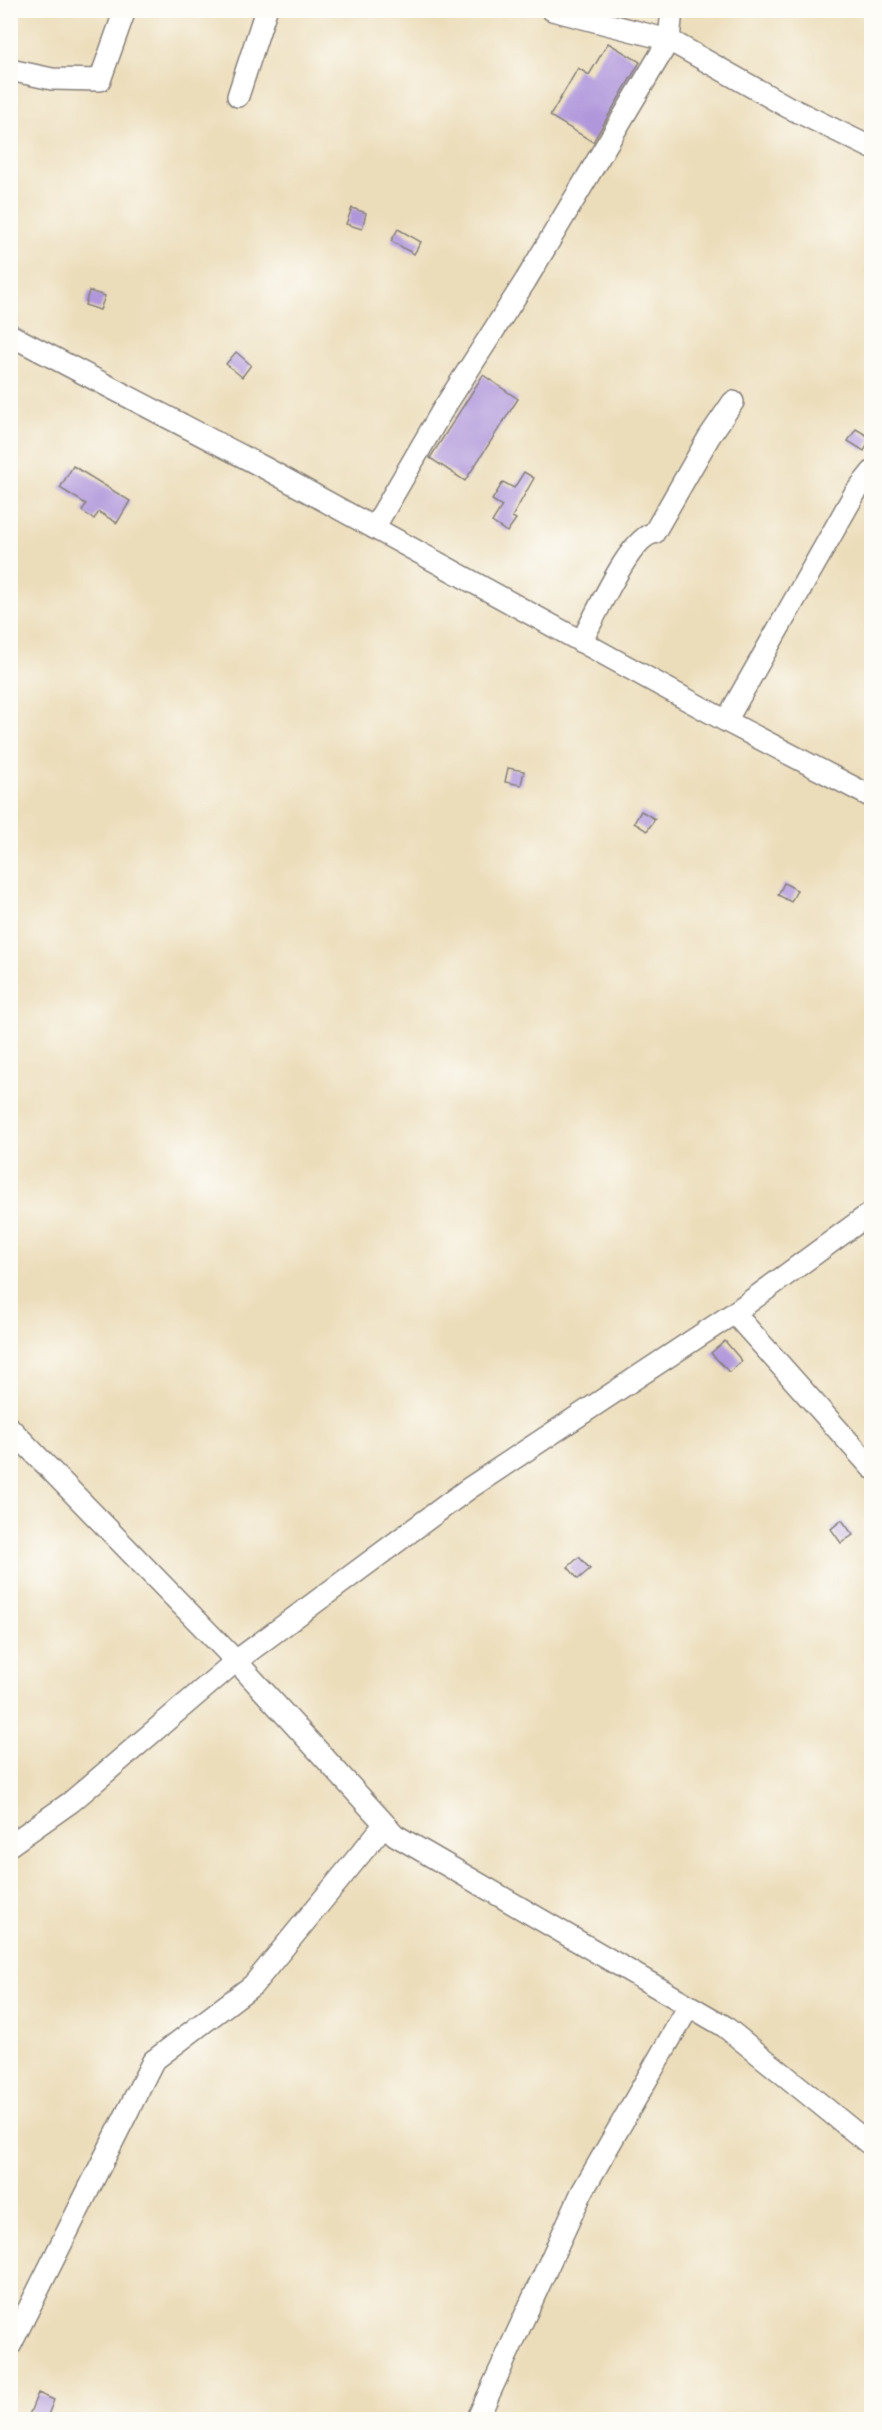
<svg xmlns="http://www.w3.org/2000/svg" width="882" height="2430" viewBox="0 0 882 2430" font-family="'Patrick Hand',sans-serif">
<rect width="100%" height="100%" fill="#fdfcf7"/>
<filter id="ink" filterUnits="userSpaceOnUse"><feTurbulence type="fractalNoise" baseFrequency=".0167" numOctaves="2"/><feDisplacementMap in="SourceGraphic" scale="12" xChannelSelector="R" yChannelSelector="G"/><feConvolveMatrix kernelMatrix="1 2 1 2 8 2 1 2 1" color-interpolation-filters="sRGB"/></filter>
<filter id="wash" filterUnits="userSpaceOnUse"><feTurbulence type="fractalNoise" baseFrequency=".008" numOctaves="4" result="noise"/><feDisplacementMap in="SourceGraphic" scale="24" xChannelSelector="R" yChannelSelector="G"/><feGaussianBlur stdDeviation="1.35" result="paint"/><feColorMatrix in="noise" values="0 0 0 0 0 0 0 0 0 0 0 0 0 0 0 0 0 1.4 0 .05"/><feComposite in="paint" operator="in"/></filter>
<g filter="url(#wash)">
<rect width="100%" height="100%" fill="#ecddba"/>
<g id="blocks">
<path fill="#b097db" d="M608,43L640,62L593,142L550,116L578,68L589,75Z
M352,208L366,213L362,229L346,224Z
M398,229L421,242L414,254L391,241Z
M89,291L105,296L100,310L85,305Z
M236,352L251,365L242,377L226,364Z
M483,375L518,399L465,481L430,458Z
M856,429L871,438L864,451L848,441Z
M73,466L130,501L117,523L99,512L94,519L82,511L86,504L60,488Z
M524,472L534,478L512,517L516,519L507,532L492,522L502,506L492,500L503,482L514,488Z
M508,768L524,771L521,785L505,782Z
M641,811L655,819L647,831L634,823Z
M784,883L797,890L791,902L778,895Z
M725,1341L742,1361L729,1372L711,1353Z
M842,1520L853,1535L841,1543L831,1529Z
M579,1557L590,1569L578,1579L568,1567Z
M38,2393L54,2400L46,2420H27Z"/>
</g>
</g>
<g filter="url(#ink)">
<use href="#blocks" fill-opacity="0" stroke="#87807a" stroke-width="1.5"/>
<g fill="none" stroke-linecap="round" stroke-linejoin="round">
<defs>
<path id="street" d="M552,10L669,40L788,107L872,148
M10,70L52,79L100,80L125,10
M238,96L266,10
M10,335L265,468L726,721L872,797
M374,528L442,411L526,280L669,40L672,10
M581,642C595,618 629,537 654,533L709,437L733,402
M726,721L855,493L872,472
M734,1313L872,1468
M10,1428L236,1661L395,1835L724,2026L872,2146
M10,1845L71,1802L236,1661L468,1489L734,1313L872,1212
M10,2346L153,2061L253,1985L385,1824
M477,2420L582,2192L689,2006"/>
</defs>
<use href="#street" stroke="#87807a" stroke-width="24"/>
<use href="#street" stroke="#fff" stroke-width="21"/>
</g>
</g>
<rect width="882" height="2430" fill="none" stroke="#fdfcf7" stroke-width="36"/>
</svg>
